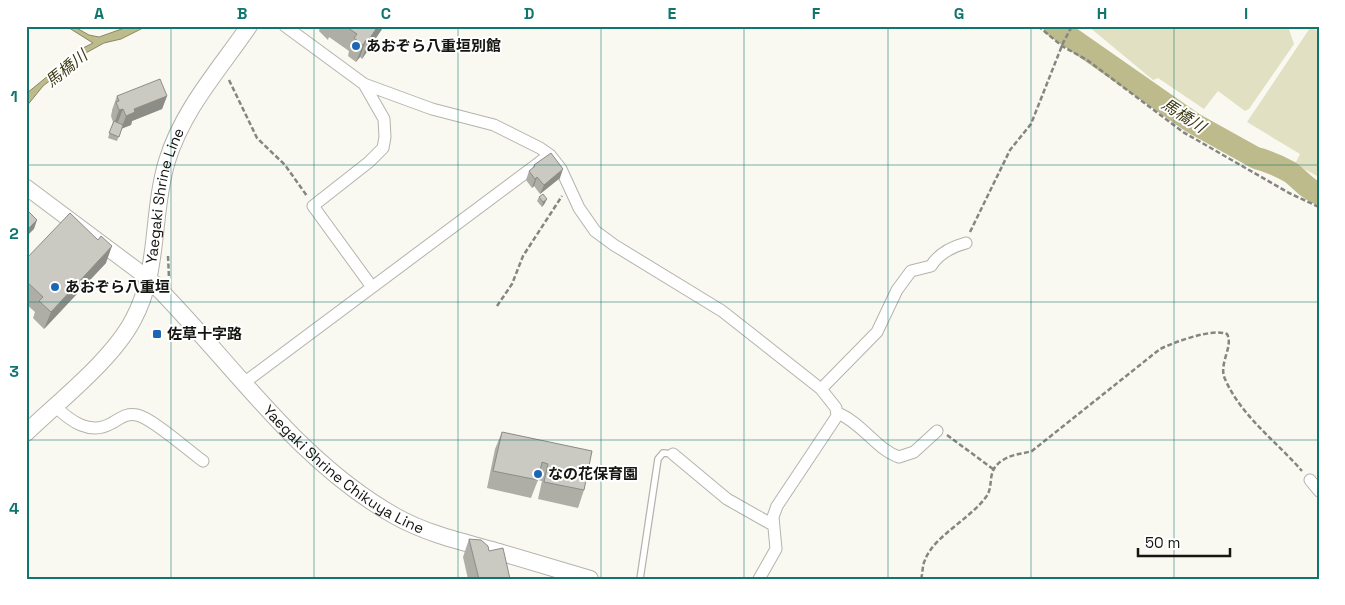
<svg xmlns="http://www.w3.org/2000/svg" width="1345" height="605" viewBox="0 0 1345 605" font-family="'Space Grotesk','Noto Sans JP',sans-serif">
<rect width="100%" height="100%" fill="#f9f8f1"/>
<path fill="#e2e0c2" d="M1088,26H1288L1294,44L1249,109L1245,111L1218,91L1204,109L1158,78L1153,80Z
M1310,28L1319,31V177L1295,164L1300,154L1247,122Z"/>
<path fill="#bdba8b" stroke="#8b8867" d="M66,26H73L89,35L99,37L130,26H147L121,39L104,43L84,54L43,86L26,107L27,93L81,49L93,43Z"/>
<g fill="none" stroke-linecap="round" stroke-linejoin="round">
<path stroke="#bdba8b" stroke-width="22" d="M1054,26L1193,123L1256,158C1268,161 1279,166 1290,172C1300,179 1306,189 1319,194"/>
<defs>
<path id="service" d="M640,579L658,459L663,453L673,454"/>
<path id="minor" d="M285,26L364,84L432,109L494,125L540,148L550,155L561,169L579,208L595,231L614,245L722,311L821,389L836,408L837,416L777,506L773,517L776,549L759,579
M364,84L384,119L385,137L383,148L369,162L313,206L372,287
M245,382L544,159
M821,389L877,332L897,290L911,271L931,266C939,253 951,247 966,243
M55,406C70,421 90,436 112,423C121,418 126,413 137,415C152,418 189,451 203,461
M838,413C863,424 876,449 899,457L914,452L937,431
M673,454L727,499L773,525
M1310,480L1319,491"/>
<path id="tertiary" d="M26,187L149,279"/>
<g id="secondary">
<path id="s1" d="M149,279C229,358 295,460 395,516C427,534 463,542 499,552C529,561 559,570 590,579"/>
<path id="s2" d="M26,433C59,401 112,360 133,320C160,271 151,214 167,161C183,109 219,70 249,26"/>
</g>
</defs>
<use href="#service" stroke="#b4b3ac" stroke-width="8"/>
<use href="#minor" stroke="#b4b3ac" stroke-width="13"/>
<use href="#tertiary" stroke="#b4b3ac" stroke-width="17"/>
<use href="#secondary" stroke="#b4b3ac" stroke-width="18"/>
<path stroke="#868580" stroke-width="2.5" stroke-dasharray="5 2.5" stroke-linecap="butt" d="M1038,26L1062,46L1087,60L1183,132L1289,193L1319,207
M229,80L257,138L285,165L307,196
M970,232L1010,150L1031,124L1063,43L1072,26
M168,256L169,278
M497,306L512,284L523,256L562,196
M947,435L993,469
M921,579C923,573 922,566 925,560C933,537 970,519 986,497C995,485 985,471 1003,460C1012,454 1022,454 1032,451L1160,349C1175,342 1212,328 1227,334C1234,346 1218,364 1225,379C1241,416 1276,441 1302,471"/>
<use href="#service" stroke="#fff" stroke-width="5.5"/>
<use href="#minor" stroke="#fff" stroke-width="11"/>
<use href="#tertiary" stroke="#fff" stroke-width="15"/>
<use href="#secondary" stroke="#fff" stroke-width="16"/>
</g>
<path fill="#aeaea7" d="M320,26H384L362,59L360,57L356,62L348,56L349,51L329,37L328,40L319,31Z
M117,96H167L162,109L132,121L131,125L122,128L117,141L108,138L113,122L111,116L112,111V110Z
M534,165L560,178L540,194L534,186L532,188L526,180L529,171L532,169Z
M539,197L545,203L542,207L537,201Z
M26,259L106,263L44,329L33,318L35,312L26,304Z
M502,432L592,451L584,490L578,508L538,499L542,481L538,480L531,498L487,488L495,449Z
M469,539L489,551L510,579H468L463,557Z"/>
<path fill="#8d8d88" d="M378,26H384L362,59L368,41Z
M366,40L360,57L356,62L363,45Z
M167,96L162,109L132,121L131,125L121,129L126,116L134,109Z
M123,109L118,122L114,124L119,110Z
M563,169L560,178L540,194L544,185Z
M537,177L534,186L532,188L535,179Z
M547,199L545,203L542,207L543,202Z
M37,220L34,229L26,237V231Z
M112,246L106,263L44,329L51,312Z"/>
<path fill="#cacac2" stroke="#8d8d88" d="M345,26H378L368,41L366,40L363,45L354,38L357,34Z
M160,79L167,96L134,109L135,112L126,116L123,109L119,110L116,102L119,101L117,96Z
M114,121L123,125L119,137L109,133Z
M551,153L563,169L544,185L537,177L535,179L529,171L535,166L534,165Z
M543,194L547,199L543,202L539,197Z
M26,209L37,220L26,231Z
M70,213L98,240L101,236L112,246L51,312L39,301L43,297L26,281V259Z
M502,432L592,451L584,490L544,482L548,464L542,462L538,480L493,471Z
M469,539L481,540L488,546L489,551L503,548L510,579H479Z"/>
<path fill="none" stroke="#0f766e" stroke-width="1" stroke-opacity="0.55" d="M171,26V579M314,26V579M458,26V579M601,26V579M744,26V579M888,26V579M1031,26V579M1174,26V579M26,165H1319M26,302H1319M26,440H1319"/>
<g fill="#1d66b6" stroke="#fff" stroke-width="2">
<circle cx="356" cy="46" r="5"/>
<circle cx="55" cy="287" r="5"/>
<rect x="152" y="329" width="10" height="10" rx="2.5"/>
<circle cx="538" cy="474" r="5"/>
</g>
<g text-anchor="middle" stroke-width="4" stroke-linejoin="round" paint-order="stroke">
<g font-size="15" font-weight="bold" fill="#151512" stroke="#fff" text-anchor="start">
<text x="366" y="51">あおぞら八重垣別館</text>
<text x="65" y="292">あおぞら八重垣</text>
<text x="167" y="339">佐草十字路</text>
<text x="548" y="479">なの花保育園</text>
</g>
<g font-size="15" fill="#151512" stroke="#fff">
<text dy="5" stroke="none"><textPath href="#s2" startOffset="285">Yaegaki Shrine Line</textPath></text>
<text dy="5" stroke="none"><textPath href="#s1" startOffset="274">Yaegaki Shrine Chikuya Line</textPath></text>
</g>
<g font-size="16" font-style="italic" fill="#3c3913" stroke="#fff">
<text transform="translate(66 68) rotate(-39)" y="6">馬橋川</text>
<text transform="translate(1184 115) rotate(33)" y="6">馬橋川</text>
</g>
</g>
<rect width="1345" height="605" fill="none" stroke="#ffffff" stroke-width="55"/>
<path d="M1138 548v8h92v-8" fill="none" stroke="#151512" stroke-width="2.5"/>
<text x="1145" y="548" font-size="15" fill="#151512" stroke="#ffffff" stroke-width="4" paint-order="stroke">50 m</text>
<rect x="28" y="28" width="1290" height="550" fill="none" stroke="#0f766e" stroke-width="2"/>
<g font-size="16" text-anchor="middle" font-weight="bold" fill="#0f766e">
<text x="99" y="19">A</text>
<text x="242" y="19">B</text>
<text x="386" y="19">C</text>
<text x="529" y="19">D</text>
<text x="672" y="19">E</text>
<text x="816" y="19">F</text>
<text x="959" y="19">G</text>
<text x="1102" y="19">H</text>
<text x="1246" y="19">I</text>
<text x="14" y="102">1</text>
<text x="14" y="239">2</text>
<text x="14" y="377">3</text>
<text x="14" y="514">4</text>
</g>
</svg>
